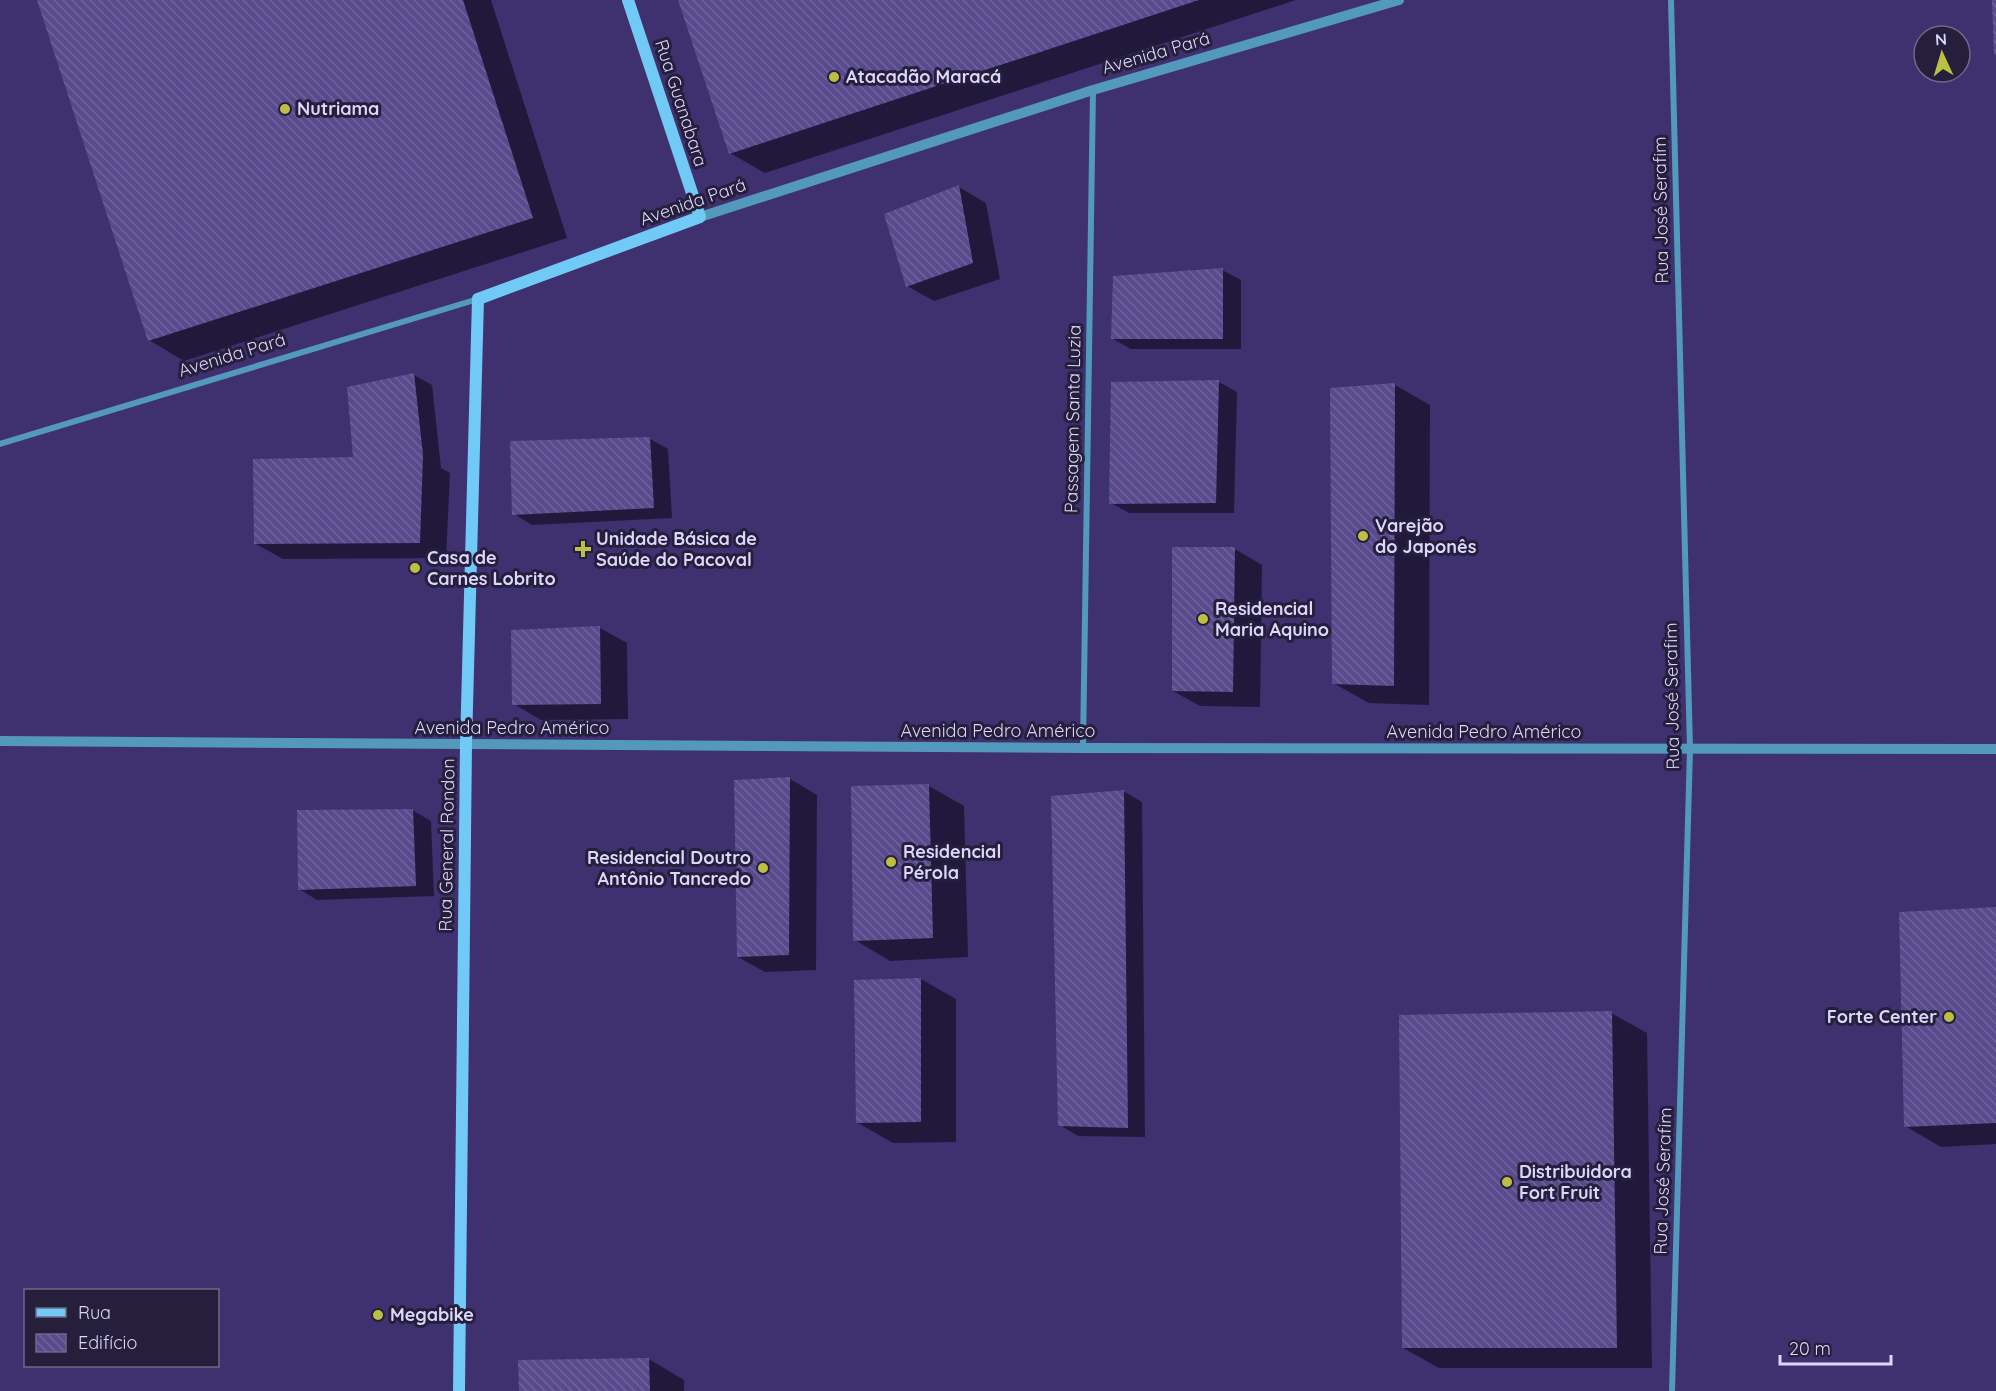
<svg xmlns="http://www.w3.org/2000/svg" width="1996" height="1391" viewBox="0 0 1996 1391" font-family="Quicksand,sans-serif">
<defs>
<pattern id="building-back-hatch" width="6" height="6" patternUnits="userSpaceOnUse" patternTransform="scale(1.5)"><rect width="6" height="6" fill="#584a8c"/><path d="M-1 5l2 2M0 0l6 6M5-1l2 2" fill="none" stroke="#6f639d"/></pattern>
</defs>
<rect width="100%" height="100%" fill="#3f306f"/>
<path fill="#0007" d="M39,0H491L567,238L184,361L149,340Z
M680,0H1296L765,173L730,153Z
M959,187L986,203L1000,279L934,301L907,286Z
M1222,270L1241,280V349H1131L1113,339Z
M414,375L432,385L441,468L450,473L446,558L283,559L256,544L354,459Z
M1219,382L1237,392L1234,513H1129L1111,503Z
M1395,385L1430,405L1429,705L1369,703L1333,683Z
M650,439L668,449L672,518L532,525L514,514Z
M1235,549L1262,565L1260,707L1200,706L1173,691Z
M600,628L627,643L628,719L541,720L514,704Z
M790,779L817,795L816,970L765,972L738,957Z
M929,786L964,806L968,957L890,961L855,940Z
M1123,791L1142,802L1145,1137L1078,1136L1060,1125Z
M412,810L431,821L434,896L317,900L299,889Z
M1996,908V1144L1941,1147L1905,1126Z
M921,979L956,999V1142L893,1143L858,1123Z
M1611,1013L1647,1033L1652,1368H1439L1403,1348Z
M649,1359L684,1380V1391H520Z"/>
<path fill="url(#building-back-hatch)" d="M37,0H463L533,218L148,341Z
M678,0H1199L729,154Z
M1992,0H1996V55H1994Z
M959,185L973,263L906,287L884,214Z
M1223,268V339H1111L1113,276Z
M414,373L423,455L420,543L254,544L253,459L353,457L347,387Z
M1219,380L1216,503L1109,504L1111,382Z
M1395,383L1394,686L1332,684L1330,388Z
M650,437L654,508L512,515L510,441Z
M1172,547H1235L1233,692L1172,691Z
M600,626L601,704L512,705L511,630Z
M790,777L789,955L737,957L734,780Z
M929,784L933,938L853,941L851,786Z
M1124,790L1128,1128L1058,1126L1051,796Z
M413,809L416,886L298,890L297,810Z
M1996,907V1123L1904,1127L1899,912Z
M921,978V1122L856,1123L854,980Z
M1612,1011L1617,1348H1402L1399,1015Z
M649,1358L650,1391H519L518,1360Z"/>
<g fill="none" stroke-linecap="round" stroke-linejoin="round">
<path stroke="#5399bc" stroke-width="6" d="M1671,0L1690,749L1672,1391
M0,444L478,299
M1083,748L1093,90"/>
<path stroke="#5399bc" stroke-width="10" d="M700,217L1093,90L1399,0
M0,741L1083,748L1996,749"/>
<path stroke="#71caf6" stroke-width="12" d="M459,1391L466,744L478,299L700,217L628,0"/>
</g>
<g fill="#bbc044" stroke="#251f3b" stroke-width="2">
<circle cx="834" cy="77" r="6"/>
<circle cx="285" cy="109" r="6"/>
<circle cx="1363" cy="536" r="6"/>
<path d="M580 540h6v6h6v6h-6v6h-6v-6h-6v-6h6z"/>
<circle cx="415" cy="568" r="6"/>
<circle cx="1203" cy="619" r="6"/>
<circle cx="891" cy="862" r="6"/>
<circle cx="763" cy="868" r="6"/>
<circle cx="1949" cy="1017" r="6"/>
<circle cx="1507" cy="1182" r="6"/>
<circle cx="378" cy="1315" r="6"/>
</g>
<g text-anchor="middle" stroke-width="6" stroke-linejoin="round" paint-order="stroke">
<g font-size="18" fill="#dbd6fc" stroke="#251f3b">
<text transform="translate(1156 53) rotate(-16)" y="6">Avenida Pará</text>
<text transform="translate(681 103) rotate(72)" y="6">Rua Guanabara</text>
<text transform="translate(693 202) rotate(-19)" y="6">Avenida Pará</text>
<text transform="translate(1661 210) rotate(-91)" y="6">Rua José Serafim</text>
<text transform="translate(232 355) rotate(-17)" y="6">Avenida Pará</text>
<text transform="translate(1073 419) rotate(-89)" y="6">Passagem Santa Luzia</text>
<text transform="translate(1672 696) rotate(-91)" y="6">Rua José Serafim</text>
<text x="512" y="734">Avenida Pedro Américo</text>
<text x="998" y="737">Avenida Pedro Américo</text>
<text x="1484" y="738">Avenida Pedro Américo</text>
<text transform="translate(447 845) rotate(-89)" y="6">Rua General Rondon</text>
<text transform="translate(1663 1181) rotate(-88)" y="6">Rua José Serafim</text>
</g>
<g font-size="18" font-weight="bold" fill="#dbd6fc" stroke="#251f3b" text-anchor="start">
<text x="846" y="83">Atacadão Maracá</text>
<text x="297" y="115">Nutriama</text>
<text x="1375" y="532">Varejão<tspan x="1375" dy="21">do Japonês</tspan></text>
<text x="596" y="545">Unidade Básica de<tspan x="596" dy="21">Saúde do Pacoval</tspan></text>
<text x="427" y="564">Casa de<tspan x="427" dy="21">Carnes Lobrito</tspan></text>
<text x="1215" y="615">Residencial<tspan x="1215" dy="21">Maria Aquino</tspan></text>
<text x="903" y="858">Residencial<tspan x="903" dy="21">Pérola</tspan></text>
<text x="751" y="864" text-anchor="end">Residencial Doutro<tspan x="751" dy="21">Antônio Tancredo</tspan></text>
<text x="1937" y="1023" text-anchor="end">Forte Center</text>
<text x="1519" y="1178">Distribuidora<tspan x="1519" dy="21">Fort Fruit</tspan></text>
<text x="390" y="1321">Megabike</text>
</g>
</g>
<rect x="24" y="1289" width="195" height="78" fill="#251f3b" stroke="#6e6888" stroke-width="1.5"/>
<rect x="36" y="1308" width="30" height="9" fill="#71caf6" stroke="#6e6888" stroke-width="1.5"/>
<text x="78" y="1319" font-size="18" fill="#dbd6fc">Rua</text>
<rect x="36" y="1334" width="30" height="18" fill="url(#building-back-hatch)" stroke="#6e6888" stroke-width="1.5"/>
<text x="78" y="1349" font-size="18" fill="#dbd6fc">Edifício</text>
<g transform="translate(1942 54) rotate(356)"><circle r="28" fill="#251f3b" stroke="#6e6888" stroke-width="1.5"/>
<path d="M0-4.5L10 22L0 15L-10 22Z" fill="#bbc044"/>
<text y="-9" font-size="16" font-weight="bold" text-anchor="middle" fill="#dbd6fc">N</text>
</g>
<path d="M1780 1355v9h111v-9" fill="none" stroke="#dbd6fc" stroke-width="3"/>
<text x="1789" y="1355" font-size="18" fill="#dbd6fc" stroke="#251f3b" stroke-width="4.5" paint-order="stroke">20 m</text>
</svg>
